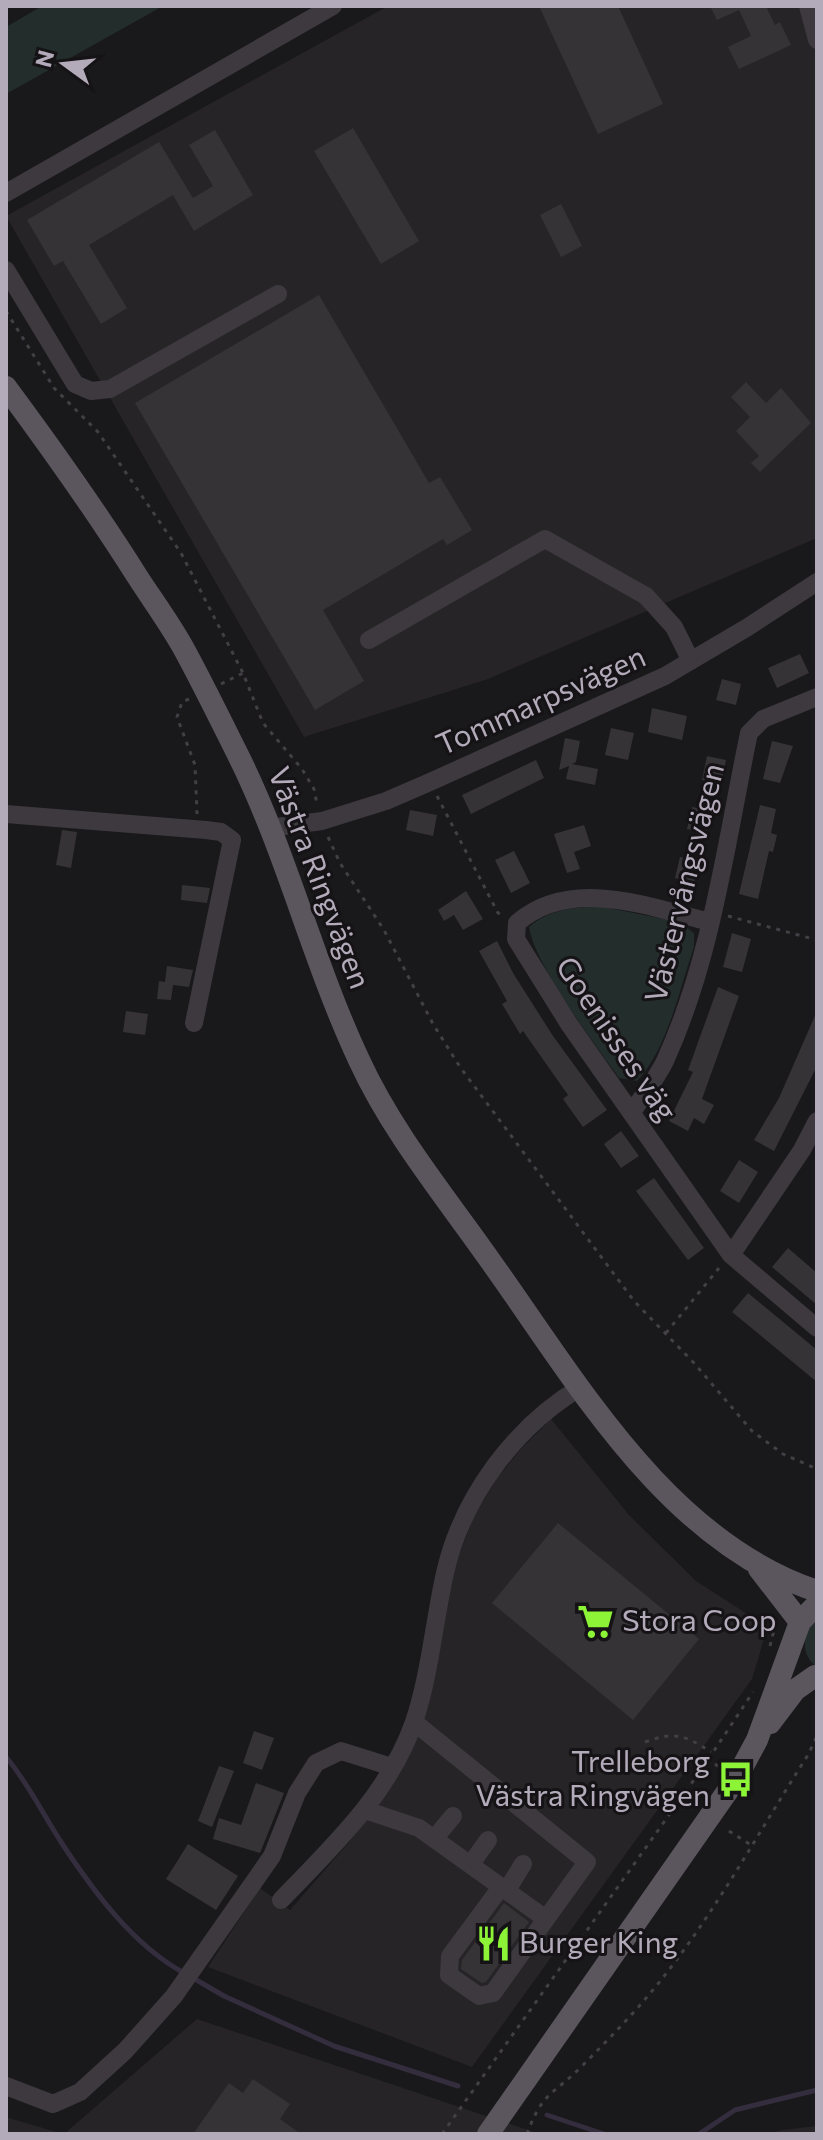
<svg xmlns="http://www.w3.org/2000/svg" width="823" height="2140" viewBox="0 0 823 2140" font-family="Commissioner,sans-serif">
<rect width="100%" height="100%" fill="#19181a"/>
<path fill="#262427" d="M388,6H817V538L488,679L304,737L6,216Z
M551,1419L629,1515L696,1581L752,1617L764,1639L752,1679L472,2067L208,1967L260,1888L290,1910L351,1840L400,1773L436,1664L454,1569L474,1516L498,1477L520,1450Z
M197,2019L540,2134H64Z
M6,2117L63,2134H6Z
M817,2126V2134H767L782,2130Z"/>
<path fill="#232d2c" d="M42,6H163L6,94V27Z
M599,906L679,922L694,933V947C680,988 667,1050 637,1081L619,1078C594,1042 536,968 529,927C550,909 572,908 599,906Z
M817,1613V1668C797,1650 805,1633 817,1613Z"/>
<g fill="none" stroke-linecap="round" stroke-linejoin="round">
<path stroke="#332d3e" stroke-width="5" d="M6,1757C29,1784 43,1815 63,1845C94,1892 133,1945 184,1973
M193,1978L224,1996L334,2046L458,2086
M547,2115L604,2134
M699,2134L735,2110L817,2090"/>
</g>
<path fill="#353336" d="M539,6H618L663,104L598,134Z
M710,6H766L775,25L780,22L791,45L739,69L728,47L751,36L739,10L717,20Z
M353,128L419,241L381,264L314,151Z
M215,130L253,195L194,231L173,195L89,245L127,308L101,324L63,261L54,266L27,220L159,142L193,198L213,186L189,145Z
M561,204L582,246L561,257L540,215Z
M319,295L429,483L440,477L472,530L447,545L443,539L323,610L364,681L315,710L135,403Z
M746,382L766,403L781,388L811,423L760,472L751,463L759,456L736,431L750,417L731,397Z
M800,654L809,673L777,688L768,668Z
M722,679L741,684L736,705L716,700Z
M652,708L687,716L682,740L648,732Z
M611,728L634,733L628,760L605,755Z
M565,738L580,741L576,762L572,764L598,769L595,785L566,779L569,766L559,770Z
M772,741L793,746L780,783L763,779Z
M707,756L726,760L721,784L702,780Z
M536,760L544,778L471,814L462,795Z
M760,805L776,809L771,833L777,835L773,852L769,851L758,899L739,894Z
M692,807L711,811L706,833L687,829Z
M410,810L437,815L433,836L406,830Z
M584,825L591,846L574,852L580,869L567,873L554,834Z
M62,830L77,832L71,868L56,865Z
M514,851L530,883L511,893L495,860Z
M680,857L699,862L694,883L675,878Z
M182,885L210,888L207,903L181,900Z
M466,891L483,919L463,930L454,915L444,921L438,910Z
M732,933L751,939L742,972L723,967Z
M497,941L513,973L553,1036L607,1110L583,1127L563,1099L568,1095L523,1031L520,1034L502,1004L507,1001L479,951Z
M167,966L193,970L189,987L173,985L171,1000L157,999L159,981L165,982Z
M718,987L739,996L702,1099L714,1105L704,1124L694,1118L688,1131L669,1121L693,1072L688,1070Z
M126,1011L148,1014L145,1035L123,1032Z
M817,1011V1066L774,1151L754,1140L779,1098Z
M621,1131L639,1156L621,1168L604,1144Z
M739,1160L758,1172L739,1203L720,1191Z
M654,1178L704,1248L688,1260L636,1191Z
M788,1248L817,1273V1305L772,1267Z
M748,1293L817,1350V1382L732,1312Z
M558,1523L699,1639L633,1720L492,1603Z
M254,1731L274,1738L262,1770L243,1763Z
M219,1766L234,1771L212,1827L198,1821Z
M256,1783L284,1793L260,1853L213,1839L219,1818L241,1825Z
M188,1844L238,1876L216,1910L166,1879Z
M504,1903L529,1922L486,1982L482,1983L461,1969L462,1960Z
M253,2079L290,2104L280,2119L301,2134H193L229,2083L243,2093Z"/>
<g fill="none" stroke-linecap="round" stroke-linejoin="round">
<path stroke="#433f46" stroke-width="3" stroke-dasharray="4 6" stroke-linecap="butt" d="M6,311L54,388L98,432L181,553L243,673L263,723L302,769L314,789L317,804
M221,684L243,673
M189,699L182,702L177,717L195,765L197,814
M437,796L498,913L502,915
M328,837L340,863L384,930L433,1024L460,1067L634,1301L694,1363L752,1431L783,1454L817,1469
M728,916L817,940
M666,1333L719,1268
M770,1646L776,1622
M645,1742C676,1731 684,1735 711,1752
M715,1764L719,1767
M729,1831L751,1845
M442,2134L706,1763L753,1692
M527,2134C543,2090 554,2095 583,2065C612,2036 640,2007 665,1975C719,1906 761,1828 808,1755L817,1736"/>
<path stroke="#3d393f" stroke-width="18" d="M808,6L817,40
M6,193L333,6
M6,270L75,384L91,391L110,389L278,294
M369,640L545,539L646,596L674,627L691,661
M6,814L206,830L221,832L232,840L194,1023
M269,828L322,821L386,801L430,782L665,676L748,627L817,582
M710,922C649,907 571,876 517,923L516,939L569,1024L731,1255L817,1328
M632,1112C643,1096 656,1079 665,1061C712,958 726,843 749,733L763,719L817,697
M731,1255L802,1150L817,1121
M365,1810L419,1828L546,1919L587,1862L414,1722
M434,1839L453,1816
M471,1864L488,1840
M501,1887L450,1956L449,1975L479,1996L493,1993L546,1919
M507,1890L523,1864
M281,1900C332,1847 389,1794 414,1722C430,1674 434,1622 445,1573C462,1498 514,1427 581,1387
M6,2086L53,2104L80,2092L125,2051L174,1996L272,1856L297,1793L316,1763L341,1751L392,1767"/>
<path stroke="#5b555e" stroke-width="22" d="M6,387C52,449 96,511 137,576C153,601 171,625 185,651C204,686 221,721 239,757C287,854 313,962 359,1060C392,1132 444,1195 489,1259C576,1380 666,1541 817,1591
M759,1569L800,1622
M770,1723L795,1690L815,1676
M488,2134L736,1779L757,1740L800,1622L817,1604"/>
</g>
<defs>
<symbol id="supermarket-bare" viewBox="-9 -9 18 18"><path d="M-6-5.5h2.5l.6 2H6L4.5 2H-2.5L-4.4-4H-6ZM-1.5 3.2a1.3 1.3 0 1 0 .1 0ZM3 3.2a1.3 1.3 0 1 0 .1 0Z" fill="#8cf337" stroke="#151315" stroke-width="2.5" paint-order="stroke"/></symbol>
<symbol id="bus-bare" viewBox="-9 -9 18 18"><path d="M-5-6H5V4H4V6H2V4H-2V6H-4V4H-5ZM-3.5-4V0h7V-4ZM-3.5 1.2v1.5H-2V1.2ZM2 1.2v1.5H3.5V1.2Z" fill="#8cf337" stroke="#151315" stroke-width="2.5" paint-order="stroke"/></symbol>
<symbol id="restaurant-bare" viewBox="-9 -9 18 18"><path d="M-5-6h1v4h1v-4h1v4h1v-4h1v5L-1.5 .5V6h-2V.5L-5-1ZM5-6V6H3V1.5H1.5Q1.5-4 5-6Z" fill="#8cf337" stroke="#151315" stroke-width="2.5" paint-order="stroke"/></symbol>
</defs>
<g fill-rule="evenodd">
<use href="#supermarket-bare" x="570" y="1596" width="51" height="51"/>
<use href="#bus-bare" x="710" y="1754" width="51" height="51"/>
<use href="#restaurant-bare" x="468" y="1918" width="51" height="51"/>
</g>
<g text-anchor="middle" stroke-width="6" stroke-linejoin="round" paint-order="stroke">
<g font-size="30" fill="#b3aaba" stroke="#151315">
<text transform="translate(541 701) rotate(-24)" y="10">Tommarpsvägen</text>
<text transform="translate(319 878) rotate(69)" y="10">Västra Ringvägen</text>
<text transform="translate(685 883) rotate(-76)" y="10">Västervångsvägen</text>
<text transform="translate(616 1039) rotate(56)" y="10">Goenisses väg</text>
</g>
<g font-size="30" fill="#b3aaba" stroke="#151315" text-anchor="start">
<text x="622" y="1631">Stora Coop</text>
<text x="710" y="1772" text-anchor="end">Trelleborg<tspan x="710" dy="34">Västra Ringvägen</tspan></text>
<text x="519" y="1953">Burger King</text>
</g>
</g>
<rect width="823" height="2140" fill="none" stroke="#b3aaba" stroke-width="16"/>
<g transform="translate(64 64) rotate(285)" stroke="#151315" stroke-width="6" paint-order="stroke">
<path d="M0-6L14 30L0 20L-14 30Z" fill="#b3aaba"/>
<text y="-12" font-size="22" font-weight="bold" text-anchor="middle" fill="#b3aaba">N</text>
</g>
</svg>
